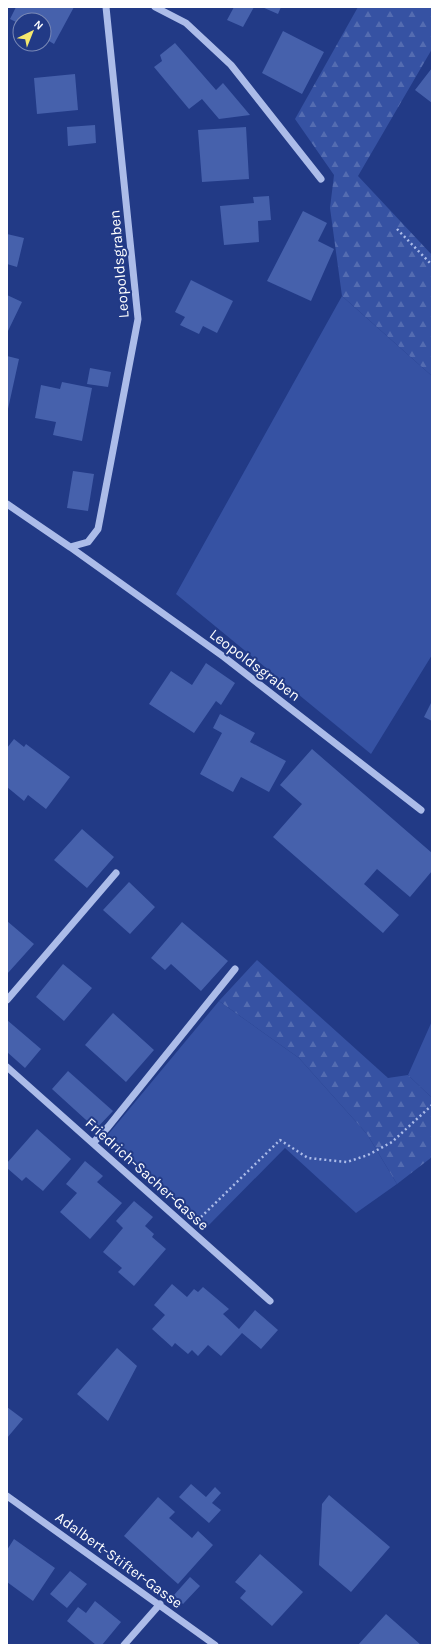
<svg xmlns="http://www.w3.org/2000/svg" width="439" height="1652" viewBox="0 0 439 1652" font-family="Karla,sans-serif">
<defs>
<pattern id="forest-firs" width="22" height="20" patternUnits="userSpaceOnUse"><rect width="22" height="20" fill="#3652a3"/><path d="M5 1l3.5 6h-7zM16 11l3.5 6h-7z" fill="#546cb1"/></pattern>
</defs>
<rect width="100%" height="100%" fill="#223a86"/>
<path fill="#3652a3" d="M342,296L432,376V655L371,754L176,594Z
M219,1001L299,1058L367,1134L397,1184L356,1213L285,1148L207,1227L106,1137Z
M432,1021V1098L408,1075Z"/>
<path fill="url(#forest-firs)" d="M358,7H432V49L358,176L432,255V376L342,296L330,208L334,175L295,119Z
M257,960L388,1078L408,1075L432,1098V1157L397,1184L367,1134L299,1058L219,1001Z"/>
<path fill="#4661ac" d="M16,7H74L54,44L44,38V20H20V24L10,19Z
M234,7H254L243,27L227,20Z
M262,7H281L278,14Z
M283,31L324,52L302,94L262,73Z
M175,43L216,90L223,83L250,115L219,119L202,99L189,109L154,67L162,61L160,55Z
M432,68V103L415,90Z
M75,74L78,110L37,114L34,78Z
M95,125L96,143L68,146L67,127Z
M246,127L249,179L202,182L198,130Z
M269,196L271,220L258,221L259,242L224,245L220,206L254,203L253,197Z
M303,211L327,223L318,241L334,249L311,301L267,281Z
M7,234L24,238L17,267L7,264Z
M191,280L233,301L217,333L203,326L199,334L180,325L185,317L175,312Z
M7,295L22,302L8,331H7Z
M7,356L19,359L8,409H7Z
M90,368L111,372L108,387L87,384Z
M62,382L92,388L82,441L53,435L56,422L35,418L41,385L60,389Z
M73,471L94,474L88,511L67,508Z
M206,663L235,683L221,705L216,701L194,733L149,704L171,671L192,685Z
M432,701V721L424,717Z
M220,714L255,733L250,742L286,761L269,792L241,777L233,792L200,774L222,733L213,728Z
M14,739L24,747L26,744L70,777L46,809L28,795L24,801L7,787V748Z
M312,749L432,853V871L410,897L377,869L364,884L399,915L383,933L273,837L302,804L280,785Z
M82,829L114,857L87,888L54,860Z
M129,882L155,907L130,934L103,910Z
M7,921L34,944L7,974Z
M182,922L228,961L201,991L171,964L165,970L151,958Z
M63,964L92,988L64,1021L36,997Z
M113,1013L154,1050L126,1082L85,1045Z
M7,1020L41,1049L25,1068L7,1052Z
M68,1071L113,1111L96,1129L52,1089Z
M37,1129L71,1159L43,1191L26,1177L22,1181L7,1168V1163Z
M85,1161L103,1176L97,1182L122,1203L90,1239L60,1212L77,1193L66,1184Z
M134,1201L153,1217L145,1226L154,1234L152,1237L166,1249L134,1286L118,1272L122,1268L103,1252L123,1228L116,1221Z
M172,1284L187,1297L194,1289L198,1292L203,1287L229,1309L223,1314L239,1329L255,1310L278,1330L261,1349L242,1333L221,1356L208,1345L198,1356L192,1350L188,1354L175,1343L172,1347L152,1329L165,1315L154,1305Z
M117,1348L137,1366L108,1421L77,1394Z
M7,1407L23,1419L7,1438Z
M191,1484L206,1497L215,1487L221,1493L212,1503L221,1510L209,1523L179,1497Z
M329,1495L390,1547L351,1592L319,1565L322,1504Z
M158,1497L175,1512L169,1518L192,1538L198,1531L213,1545L178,1584L124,1536Z
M14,1539L55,1568L33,1601L7,1582V1550Z
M260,1554L303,1592L272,1626L240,1598L246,1591L235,1582Z
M70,1571L87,1584L67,1608L50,1594Z
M190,1577L200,1586L183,1604L174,1595Z
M95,1601L121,1622L102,1645H96L67,1621L78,1607L86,1613Z
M386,1614L421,1645H358Z"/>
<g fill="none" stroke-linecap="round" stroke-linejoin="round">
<path stroke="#acbce9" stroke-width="2.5" stroke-dasharray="2 3" stroke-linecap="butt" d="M397,229L432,265
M201,1217L280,1140L308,1158L347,1162L368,1155L392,1142L432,1105"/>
<path stroke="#acbce9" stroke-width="7" d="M155,7L186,23L231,65L321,179
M7,504L70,547L88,542L98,529L138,319L106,7
M70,547L224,657L421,810
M7,1000L116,873
M7,1067L270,1301
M93,1143L108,1127L235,969
M7,1496L215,1645
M124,1645L160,1604"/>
</g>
<g text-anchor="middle" stroke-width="4" stroke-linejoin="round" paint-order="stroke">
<g font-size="15" fill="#fff" stroke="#223a86">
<text transform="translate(119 264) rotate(-95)" y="5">Leopoldsgraben</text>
<text transform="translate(255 665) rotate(37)" y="5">Leopoldsgraben</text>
<text transform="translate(147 1174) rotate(42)" y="5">Friedrich-Sacher-Gasse</text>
<text transform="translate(119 1560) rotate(36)" y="5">Adalbert-Stifter-Gasse</text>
</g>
</g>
<rect width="439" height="1652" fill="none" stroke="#ffffff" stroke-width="16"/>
<g transform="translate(32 32) rotate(43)"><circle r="19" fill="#223a86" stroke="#7a89b6"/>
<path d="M0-3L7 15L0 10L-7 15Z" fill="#f5e86e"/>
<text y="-6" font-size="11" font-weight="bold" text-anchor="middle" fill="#ffffff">N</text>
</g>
</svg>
